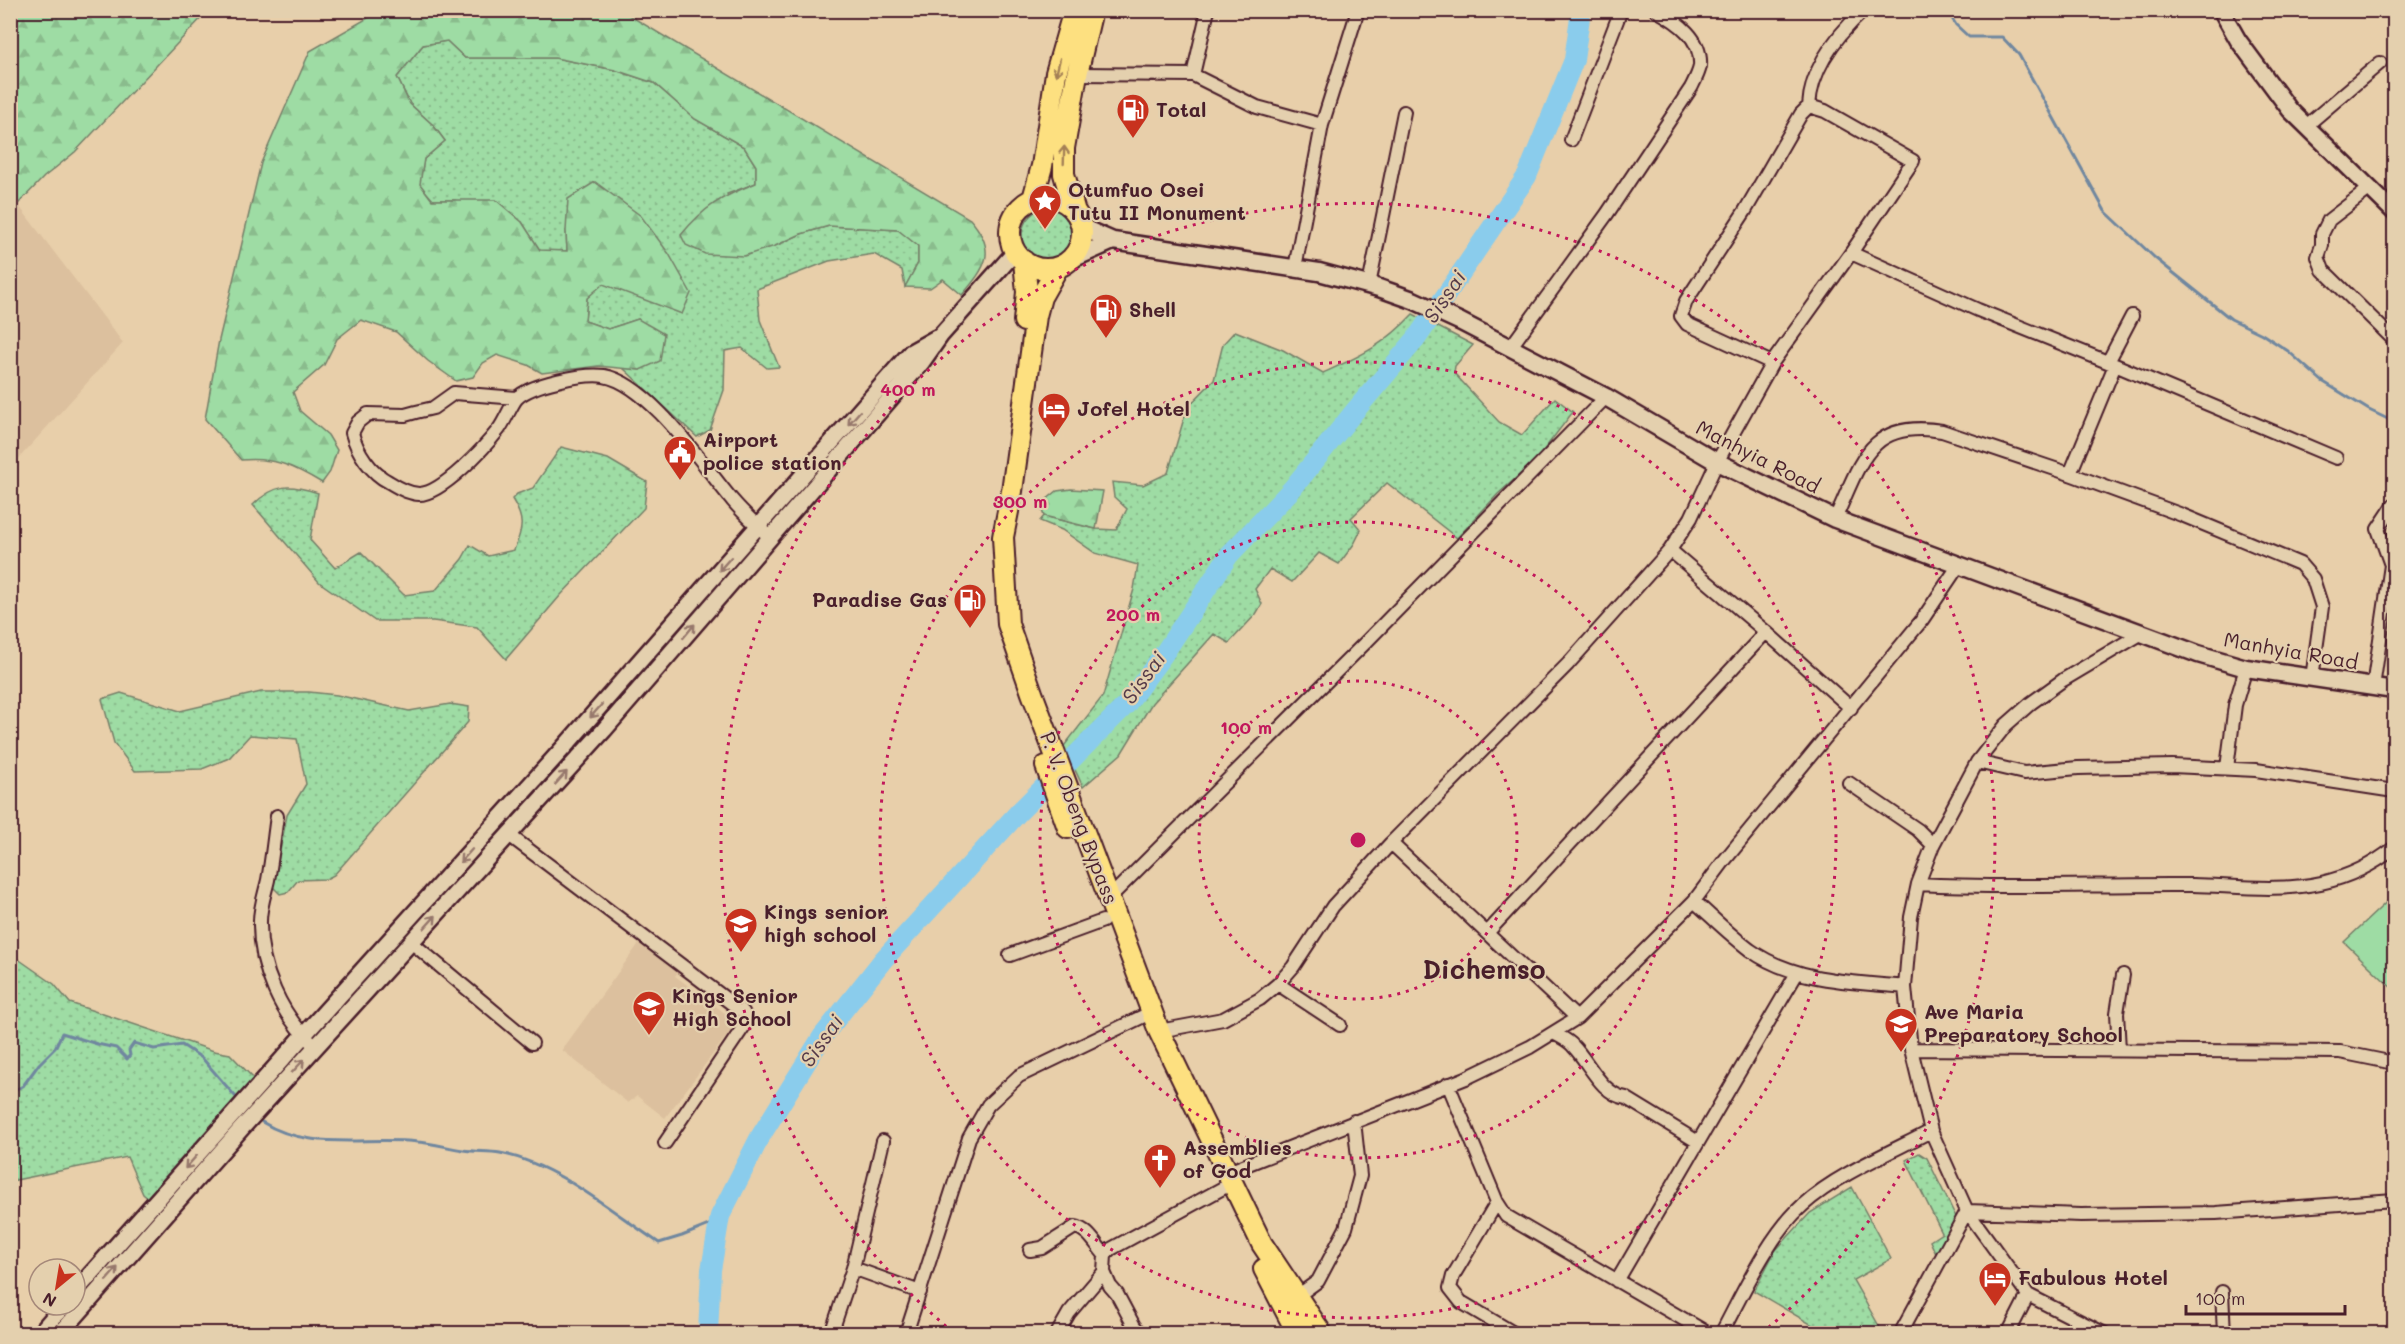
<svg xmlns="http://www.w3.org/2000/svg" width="2405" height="1344" viewBox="0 0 2405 1344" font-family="Mali,sans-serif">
<defs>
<pattern id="grass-dots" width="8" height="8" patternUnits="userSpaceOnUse" patternTransform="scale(1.5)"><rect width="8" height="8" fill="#9edca4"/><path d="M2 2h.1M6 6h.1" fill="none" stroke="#8abc8d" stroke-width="1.8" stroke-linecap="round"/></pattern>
<pattern id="forest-firs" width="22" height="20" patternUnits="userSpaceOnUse" patternTransform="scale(1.5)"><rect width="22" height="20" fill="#9edca4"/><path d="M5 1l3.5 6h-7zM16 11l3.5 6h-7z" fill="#8abc8d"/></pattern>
</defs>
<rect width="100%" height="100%" fill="#e8cfaa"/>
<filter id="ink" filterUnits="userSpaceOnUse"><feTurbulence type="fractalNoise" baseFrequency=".0167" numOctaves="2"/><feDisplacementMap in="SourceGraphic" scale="12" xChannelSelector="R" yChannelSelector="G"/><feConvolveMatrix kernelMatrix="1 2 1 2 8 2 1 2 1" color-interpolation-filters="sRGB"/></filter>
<g filter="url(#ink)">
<path fill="#dcc09e" d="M10,194L123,343L11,467H10Z
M643,938L682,967L675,976L737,1022L665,1118L637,1096L628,1103L562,1050Z"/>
<path fill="url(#grass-dots)" stroke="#747e68" stroke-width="1.5" d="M447,41L465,58H555L615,70L654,83L695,119L744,147L756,166V183L727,194L775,246L801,234L829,226L899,230L918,246V263L905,287L902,270L874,254L829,261L757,289L760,320L779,367L767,368L742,348L725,351L724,390L710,430L697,437L623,368L640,370L638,319L608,329L585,321L587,298L603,283L682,313L566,231L567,251H540L522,222L455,200H433L419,184L424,159L445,141L433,125L410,104L397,77L423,45Z
M1022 235a27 27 0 1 1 54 0a27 27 0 1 1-54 0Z
M1413,314L1473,345L1455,366L1454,373L1499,422L1522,435L1555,398L1573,412L1536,460L1498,494L1457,538L1387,483L1351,518L1361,530L1354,544L1339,564L1319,553L1292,582L1270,569L1255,589L1262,604L1256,614L1229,643L1214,634L1152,703L1121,754L1083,787L1064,746L1103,696L1134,589L1138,565L1095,553L1062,530L1040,521L1044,516L1096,529L1116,530L1127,509L1114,497L1112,482L1143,485L1168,473L1187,408L1214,380L1223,344L1235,331L1283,350L1323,373C1362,355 1383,346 1413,314Z
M561,447L608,459L647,482L644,508L560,596L506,659L477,627L433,621H375L319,582L253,505C275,483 290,484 318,493L310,540L335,568L361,552L404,595L435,591L462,559L470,545L488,556L514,550C523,528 525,520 512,499L517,494L533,488Z
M261,692H309L337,695L409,711L450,704L469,707L468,722L334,875L326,879L298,880L288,892L280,894L273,887L287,815L306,784L297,739L250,735L229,758L202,769L135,771L114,743L102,699L121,693L180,711Z
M11,954L54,984L70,1003L214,1051L230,1054L256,1081L150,1200L143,1194L127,1157L11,1181Z
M1919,1153L1927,1158L1956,1217L1952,1234L1937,1256L1930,1241L1942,1233L1906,1160Z
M1852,1187L1891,1259L1853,1280L1883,1333H1826L1754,1291L1775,1251L1810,1213Z"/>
<path fill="url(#forest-firs)" stroke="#747e68" stroke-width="1.5" d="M12,10H208V11L75,152L44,177L18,204L10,197Z
M380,11H622L970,219C998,251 986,267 962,295L943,279L930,288L905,287L918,263V246L898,230L829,226L801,234L775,246L744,256L705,254L686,245L681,235C705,206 721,197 756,183V166L744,147L695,119L654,83L615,70L555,58H465L447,41L423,45L397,77L410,104L433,125L445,141L424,159L420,184L432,200H496L522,222L540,250L567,251L566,231L568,199L595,182L641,216L669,254L691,293L682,314L603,284L587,298L585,321L608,329L638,319L664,334L660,361L640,370L598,366L542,373L528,365L497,355L483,363L473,377L456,381L428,361L396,332L361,320L337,339L324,365L293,392L300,411L328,435L337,450L330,472L322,483C294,466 274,457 241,460L205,419L219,340L261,163L310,51Z
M1071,489L1103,491L1096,529L1044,516L1040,505L1057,491Z"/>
<path fill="#9edca4" stroke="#747e68" stroke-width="1.5" d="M2394,895V990L2344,942Z"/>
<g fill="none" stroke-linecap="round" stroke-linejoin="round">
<path stroke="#70879f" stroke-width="3" d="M1947,10L1956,25L1969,37H2002L2019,55L2105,211L2155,258L2231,319L2262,334L2288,351L2322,381L2369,410L2394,422
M10,1092L23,1086L39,1064L55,1048L62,1033L97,1044L116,1048L127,1059L130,1055L129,1050L134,1043L154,1049L182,1045L202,1058L235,1096
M262,1122C310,1152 365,1136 418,1142C434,1143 448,1148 463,1150C476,1152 488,1151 500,1153C557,1164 611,1211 659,1243L682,1236L719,1221"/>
<path stroke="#8accec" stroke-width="20" d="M708,1334L711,1270L720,1216L760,1137L822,1037L883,960L1018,813L1126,705L1163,655L1229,555L1292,489L1354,412L1416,339L1527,176L1574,60L1581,10"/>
<defs>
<path id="minor" d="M1077,74L1193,75L1257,107L1322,125
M1193,75L1208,10
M1809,106C1811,69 1837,35 1864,10
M2306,126L2380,63
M1571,140L1621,10
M2369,189L2329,220L2322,234V245L2318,257L2323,270L2394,340
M1851,253L1978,310L2115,365L2336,458
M1295,268L1322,125L1358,10
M1369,285L1404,112
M1510,348L1607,214L1691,88C1694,82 1699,73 1700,66C1702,38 1678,22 1656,10
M2108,362L2132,316
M517,398L454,393L433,408L416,412L405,415L368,414L358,422L352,433C357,452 371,473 389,482C397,487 409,494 419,494C442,494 485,447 499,429C505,421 512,403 517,398C531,384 585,373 604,376C650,384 704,467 733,501C744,514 757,525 769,537
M2070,474L2115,365
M1835,519C1861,463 1868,419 1942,431L2070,474L2182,515L2300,564L2313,579L2322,607L2312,678
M1670,550L1766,632L1851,708
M2373,687L2391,565L2378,529L2394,505
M1977,762L2024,773L2078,768L2172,766L2256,770L2394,791
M2227,768L2235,705L2246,668
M1849,783L1918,830L1933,845
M277,816C274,837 272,859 268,880C265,893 260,907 260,921C259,967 281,1017 316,1047
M509,835L743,1012L746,1018L744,1026L665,1143
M1391,843L1577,1018
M1918,884C2010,889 2101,884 2193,885C2235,886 2279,892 2321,883C2348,877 2373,865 2394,848
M1109,898L1365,643L1606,397
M1694,901C1712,917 1730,935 1750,950C1795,982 1853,982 1905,987
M1487,933L1766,632
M411,942L532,1043
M1010,955L1103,921
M1278,984L1340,1025
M1159,1031L1223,1019L1260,999L1278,984L1293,967L1333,906L1391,843L1568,664L1670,550L1691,518L1717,462L1772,363L1851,253L1913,161L1825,111L1809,106L1801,114L1745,211L1686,301L1681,316L1687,324L1772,363
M1554,1033C1560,1037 1568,1040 1573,1046C1589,1062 1601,1094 1626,1098L1698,1142
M1911,1049L2340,1052L2394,1063
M2119,1050L2117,1013L2123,975
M1448,1084L1497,1202L1506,1216L1709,1334
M1228,1172L1466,1078L1530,1047L1577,1018L1694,901L1724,861L1922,620L1959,565
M1497,1202L1453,1276L1450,1288L1461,1302L1515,1334
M1030,1250L1042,1248L1075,1227C1088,1229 1096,1245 1105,1255
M853,1268L920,1292
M1617,1281L1797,973
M2222,1292L2224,1334
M1296,1297L1318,1281L1346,1228L1360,1176L1354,1121
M831,1334L853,1268L883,1141
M906,1334L969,1138L988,1105L1019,1076L1152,1012
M1057,1334L1069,1313L1104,1272
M1141,1334L1134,1326L1117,1294L1110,1286L1104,1272L1105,1255L1111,1249L1223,1188
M1721,1334C1743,1293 1769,1235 1803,1205C1836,1175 1891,1152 1931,1131
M1900,1334L1967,1211L2081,1215L2216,1213L2394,1200
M2008,1334L2028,1295
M2105,1334L2028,1295L1967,1211L1931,1131L1911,1049L1905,987L1911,917L1918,884L1933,845L1977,762L2006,725L2031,703L2063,680L2142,633"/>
<path id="tertiary" d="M2221,10L2238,40L2290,110L2394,212
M75,1292L303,1036L566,745L911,352L936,338
M39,1334L64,1305
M60,1334L241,1129L604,730L922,362L941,335L1015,252"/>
<path id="secondary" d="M1081,227L1113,241L1319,272L1379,288L1413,300L1461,322L1606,397L1717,462L1835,519L2198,654L2246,668L2394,690
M1068,261L1113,241"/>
<path id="trunk" d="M1010 233a36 36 0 1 1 72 0a36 36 0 1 1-72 0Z
M1033,199L1042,166L1056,73L1074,10
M1075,212L1064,174V148L1077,74L1092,10
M1024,261L1027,292L1024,321
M1058,267L1041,297L1036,316L1012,491L1003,537L1008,624L1032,693L1159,1031L1262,1244L1322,1334
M1046,766L1068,828
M1264,1269L1291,1321L1301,1334"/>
</defs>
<use href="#minor" stroke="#4a1f2b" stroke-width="16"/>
<use href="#tertiary" stroke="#4a1f2b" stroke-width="20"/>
<use href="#secondary" stroke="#4a1f2b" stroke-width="21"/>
<use href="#trunk" stroke="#4a1f2b" stroke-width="24"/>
<use href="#minor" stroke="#e4d0ae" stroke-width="12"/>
<use href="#tertiary" stroke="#e4d0ae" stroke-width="15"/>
<use href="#secondary" stroke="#e4d0ae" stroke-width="16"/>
<use href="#trunk" stroke="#fde080" stroke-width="20"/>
</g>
<defs><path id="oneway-shaft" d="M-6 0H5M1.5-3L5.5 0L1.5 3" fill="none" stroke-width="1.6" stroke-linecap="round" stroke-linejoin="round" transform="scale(1.5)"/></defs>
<g stroke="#a48056">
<use href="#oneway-shaft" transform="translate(1058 67) rotate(103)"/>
<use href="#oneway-shaft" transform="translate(1064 155) rotate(-88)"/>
</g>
<g stroke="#97786c">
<use href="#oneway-shaft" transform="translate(854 418) rotate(131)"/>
<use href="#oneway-shaft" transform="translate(725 564) rotate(131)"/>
<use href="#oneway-shaft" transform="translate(689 631) rotate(-50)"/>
<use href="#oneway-shaft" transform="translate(596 711) rotate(131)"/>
<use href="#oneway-shaft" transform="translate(561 778) rotate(-48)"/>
<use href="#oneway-shaft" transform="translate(466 856) rotate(132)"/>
<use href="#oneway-shaft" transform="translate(430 922) rotate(-48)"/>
<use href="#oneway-shaft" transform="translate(298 1066) rotate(-47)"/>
<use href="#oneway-shaft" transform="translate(191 1162) rotate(132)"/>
<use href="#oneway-shaft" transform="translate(112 1274) rotate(-49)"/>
</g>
</g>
<g fill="none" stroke="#c2185b" stroke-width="3" stroke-dasharray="3 6">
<circle cx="1358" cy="840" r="159"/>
<circle cx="1358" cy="840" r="318"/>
<circle cx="1358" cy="840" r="478"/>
<path d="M953 1332A637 637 0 1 1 1763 1332"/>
</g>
<defs>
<symbol id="fuel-pin" viewBox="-11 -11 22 30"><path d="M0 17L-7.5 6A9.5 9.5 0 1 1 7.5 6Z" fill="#c8321e" stroke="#e4d0ae"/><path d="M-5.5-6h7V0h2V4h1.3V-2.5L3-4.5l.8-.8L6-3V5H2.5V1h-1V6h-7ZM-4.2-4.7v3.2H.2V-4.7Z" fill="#fff"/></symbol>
<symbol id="sight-pin" viewBox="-11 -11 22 30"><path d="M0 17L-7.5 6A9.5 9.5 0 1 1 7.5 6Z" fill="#c8321e" stroke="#e4d0ae"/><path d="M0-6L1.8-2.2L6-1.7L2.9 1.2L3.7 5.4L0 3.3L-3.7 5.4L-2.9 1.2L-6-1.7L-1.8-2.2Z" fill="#fff"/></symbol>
<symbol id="hotel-pin" viewBox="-11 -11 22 30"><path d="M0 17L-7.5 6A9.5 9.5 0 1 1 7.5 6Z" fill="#c8321e" stroke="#e4d0ae"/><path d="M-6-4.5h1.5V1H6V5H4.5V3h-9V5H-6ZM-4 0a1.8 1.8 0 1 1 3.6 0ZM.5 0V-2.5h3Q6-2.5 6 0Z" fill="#fff"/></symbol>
<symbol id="civic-pin" viewBox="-11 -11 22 30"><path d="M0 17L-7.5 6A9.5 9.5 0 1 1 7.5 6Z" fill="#c8321e" stroke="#e4d0ae"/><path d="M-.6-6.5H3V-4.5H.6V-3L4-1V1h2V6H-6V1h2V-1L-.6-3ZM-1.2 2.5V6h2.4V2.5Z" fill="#fff"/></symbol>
<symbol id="school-pin" viewBox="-11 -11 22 30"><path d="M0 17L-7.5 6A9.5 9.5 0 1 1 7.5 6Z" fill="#c8321e" stroke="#e4d0ae"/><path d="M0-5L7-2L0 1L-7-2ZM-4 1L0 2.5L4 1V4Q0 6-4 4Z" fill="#fff"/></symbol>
<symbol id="church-pin" viewBox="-11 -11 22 30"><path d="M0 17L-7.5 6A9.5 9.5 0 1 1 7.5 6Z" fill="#c8321e" stroke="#e4d0ae"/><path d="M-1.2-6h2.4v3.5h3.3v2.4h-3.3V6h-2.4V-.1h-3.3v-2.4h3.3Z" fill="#fff"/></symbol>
</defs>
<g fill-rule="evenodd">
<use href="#fuel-pin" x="1114" y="91" width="38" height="52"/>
<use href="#sight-pin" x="1026" y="182" width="38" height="52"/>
<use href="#fuel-pin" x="1087" y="291" width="38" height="52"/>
<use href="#hotel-pin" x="1035" y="390" width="38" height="52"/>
<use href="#civic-pin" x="661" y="433" width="38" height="52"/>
<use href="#fuel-pin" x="951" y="581" width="38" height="52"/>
<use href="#school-pin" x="722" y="905" width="38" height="52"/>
<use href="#school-pin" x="630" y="988" width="38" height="52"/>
<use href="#school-pin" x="1882" y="1005" width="38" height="52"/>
<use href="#church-pin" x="1141" y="1141" width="38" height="52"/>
<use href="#hotel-pin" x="1976" y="1259" width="38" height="52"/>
</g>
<g text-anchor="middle" stroke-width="4.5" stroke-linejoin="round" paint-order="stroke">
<g font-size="20" font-weight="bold" fill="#4a1f2b" stroke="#e4d0ae" text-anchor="start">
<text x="1156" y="117">Total</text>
<text x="1068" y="197">Otumfuo Osei<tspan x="1068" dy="23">Tutu II Monument</tspan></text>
<text x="1129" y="317">Shell</text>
<text x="1077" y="416">Jofel Hotel</text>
<text x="703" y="447">Airport<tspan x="703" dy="23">police station</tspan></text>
<text x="947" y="607" text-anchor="end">Paradise Gas</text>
<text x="764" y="919">Kings senior<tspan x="764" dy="23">high school</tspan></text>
<text x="672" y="1003">Kings Senior<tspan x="672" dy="23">High School</tspan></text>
<text x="1924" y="1019">Ave Maria<tspan x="1924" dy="23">Preparatory School</tspan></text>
<text x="1183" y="1155">Assemblies<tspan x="1183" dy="23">of God</tspan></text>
<text x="2018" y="1285">Fabulous Hotel</text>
</g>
<g font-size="20" fill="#4a1f2b" stroke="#e4d0ae">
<text transform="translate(1758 457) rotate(27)" y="7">Manhyia Road</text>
<text transform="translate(2291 651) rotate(10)" y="7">Manhyia Road</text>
<text transform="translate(1079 818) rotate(69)" y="7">P. V. Obeng Bypass</text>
</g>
<g font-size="21" font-style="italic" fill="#543948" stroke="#e4d0ae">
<text transform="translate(1445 297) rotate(-56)" y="7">Sissai</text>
<text transform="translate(1144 678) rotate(-54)" y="7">Sissai</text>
<text transform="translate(822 1041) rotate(-55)" y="7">Sissai</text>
</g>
<g font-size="26" font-weight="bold" fill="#4a1f2b" stroke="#e4d0ae">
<text x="1484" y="979">Dichemso</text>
</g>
</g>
<circle cx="1358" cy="840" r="9" fill="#c2185b" stroke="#e4d0ae" stroke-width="3"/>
<g font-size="18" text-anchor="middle" font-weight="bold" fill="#c2185b" stroke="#e4d0ae" stroke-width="4.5" stroke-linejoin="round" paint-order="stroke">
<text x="908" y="396">400 m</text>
<text x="1020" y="508">300 m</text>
<text x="1133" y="621">200 m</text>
<text x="1246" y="734">100 m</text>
</g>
<rect width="2405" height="1344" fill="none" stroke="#e4d0ae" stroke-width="36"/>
<rect x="18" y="18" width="2369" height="1308" fill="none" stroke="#4a1f2b" stroke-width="2" filter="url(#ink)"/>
<g transform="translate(57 1287) rotate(210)"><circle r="28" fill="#e4d0ae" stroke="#a6897a" stroke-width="1.5"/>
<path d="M0-4.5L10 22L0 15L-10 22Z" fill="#c8321e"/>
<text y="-9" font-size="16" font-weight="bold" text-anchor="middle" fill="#4a1f2b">N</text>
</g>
<path d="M2186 1305v9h159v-9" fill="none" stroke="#4a1f2b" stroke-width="3"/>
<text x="2195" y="1305" font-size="18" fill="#4a1f2b" stroke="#e4d0ae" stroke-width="4.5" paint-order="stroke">100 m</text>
</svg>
